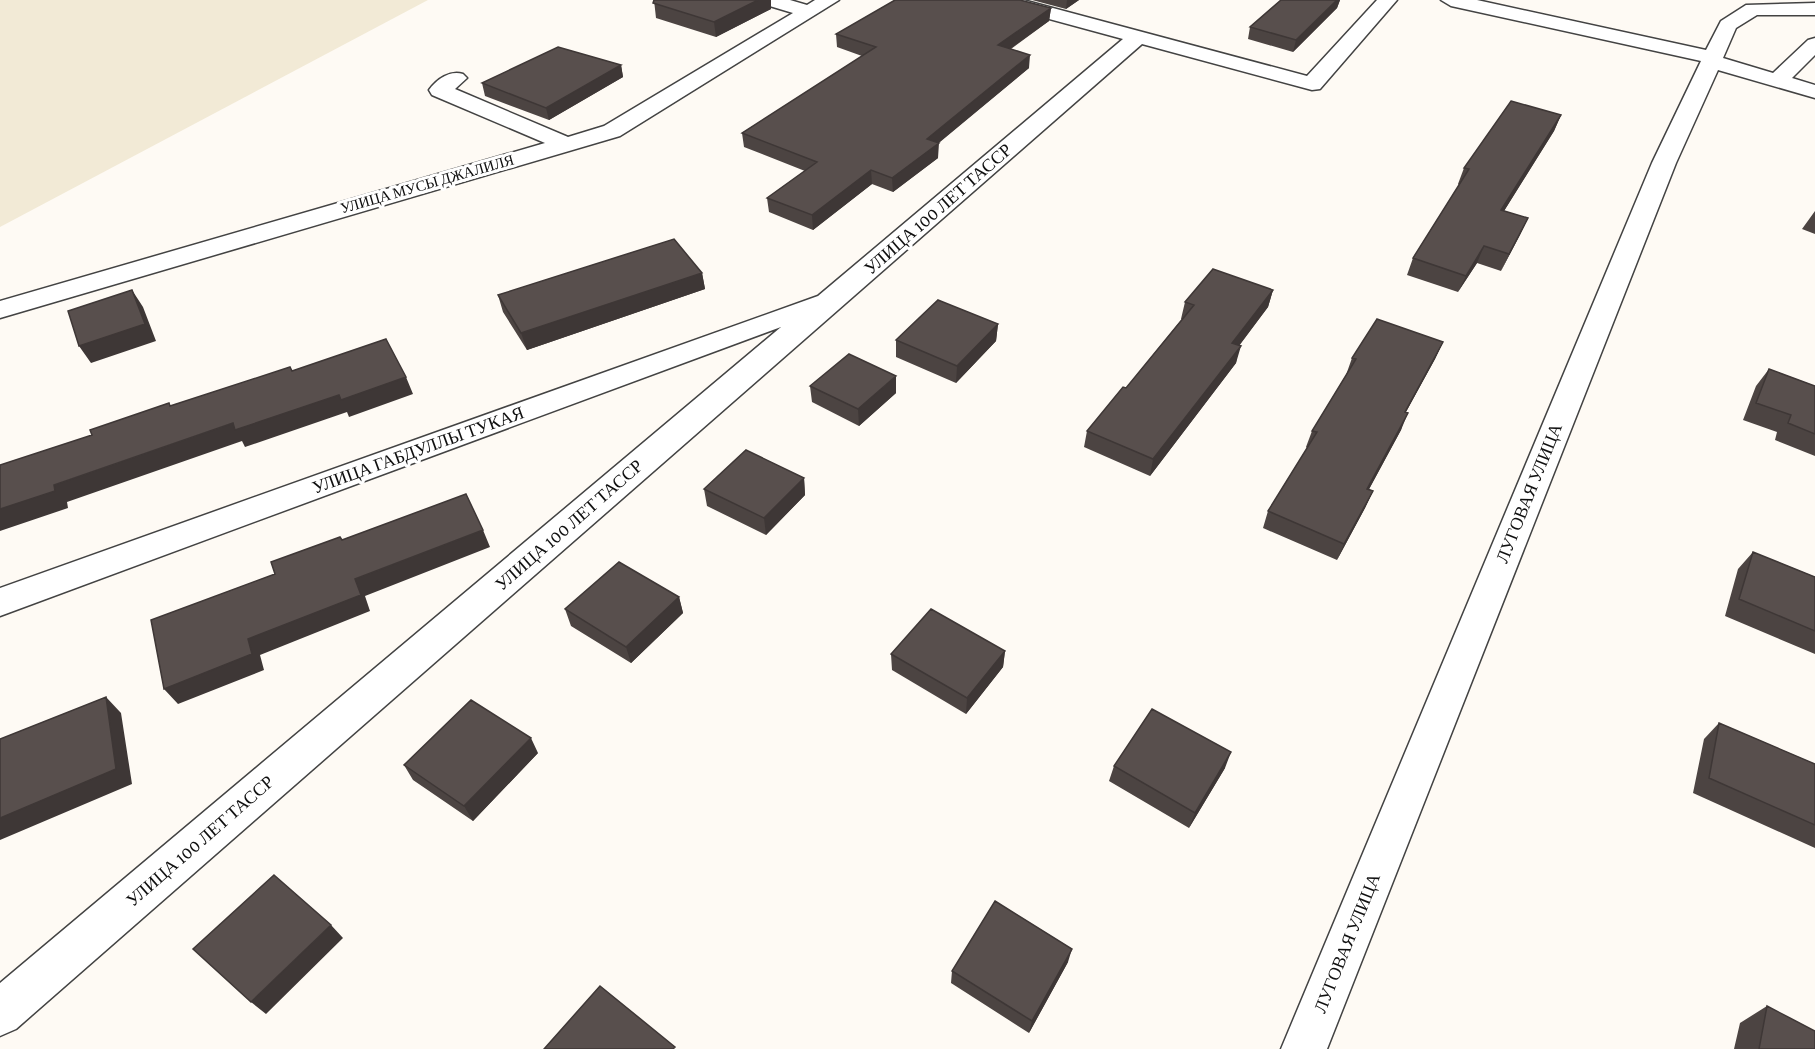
<svg xmlns="http://www.w3.org/2000/svg" width="1815" height="1049" viewBox="0 0 1815 1049" font-family="'Crimson Pro',serif">
<rect width="100%" height="100%" fill="#fefaf4"/>
<path fill="#f2ead6" d="M0,0H428L0,227Z"/>
<g fill="none" stroke-linecap="round" stroke-linejoin="round">
<defs>
<path id="minor" d="M760,0H790L807,5L815,0H839L620,136L0,318V301L545,143L432,95L429,90C437,79 450,70 463,74L467,78L455,89L568,137L604,126L793,13L763,4Z
M991,0H1023L1307,76L1377,0H1397L1320,89L1312,90L1142,44L16,1029L0,1036V983L781,327L0,616V588L818,296L1123,39L994,4Z
M1441,0H1477L1706,50L1721,21L1746,5L1815,3V15H1757L1736,28L1723,58L1773,73L1808,40L1815,38V55L1792,78L1815,85V98L1718,70L1676,163L1327,1049H1281L1652,163L1701,61L1451,6Z"/>
</defs>
<use href="#minor" stroke="#434343" stroke-width="3"/>
<use href="#minor" fill="#fff" fill-rule="evenodd"/>
</g>
<path fill="#4c4442" d="M654,0H771V9L716,37L656,18Z
M1032,0H1079L1066,9Z
M1281,0H1340L1337,8L1293,52L1248,39L1250,27Z
M1051,8L1049,21L1011,49L1029,68L938,143V158L893,192L872,184L813,230L769,212L767,198L805,171L744,147L742,133L862,56L837,47L836,34Z
M621,65L623,77L549,120L485,96L482,83Z
M1561,115L1554,131L1504,211L1528,218L1501,271L1477,263L1458,292L1407,275L1413,258L1459,185L1458,184L1464,168Z
M1815,211V234L1802,229Z
M702,273L705,289L527,350L503,312L498,295Z
M1273,290L1268,307L1239,346L1236,363L1150,476L1084,447L1087,431L1126,388L1182,319H1181L1185,302Z
M998,324L996,341L956,383L896,357V340Z
M1443,342L1435,359L1406,412L1401,430L1369,489L1373,491L1365,508L1337,560L1263,528L1268,511L1307,448L1306,447L1312,431L1346,375L1352,358Z
M1769,369L1815,386V456L1775,440L1777,432L1743,420L1756,386Z
M810,386L896,393L859,426L812,402Z
M804,478L805,495L766,535L707,506L704,489Z
M1753,552L1815,577V654L1725,616L1738,569Z
M679,597L683,613L631,663L571,626L565,609Z
M1005,651L1003,667L966,714L892,670L891,654Z
M1719,723L1815,764V848L1693,793L1704,739Z
M538,753L473,821L413,780L404,765Z
M1114,766L1225,768L1189,828L1109,781Z
M1068,962L1029,1033L951,983L952,971Z
M1767,1006L1815,1049H1734L1740,1023Z"/>
<path fill="#3e3736" d="M758,0H771V9L716,37L714,22Z
M1067,0H1079L1066,9Z
M1337,0H1340L1337,8L1293,52L1296,40Z
M1051,8L1049,21L997,58L998,45Z
M1030,55L1029,68L934,147L939,143L938,158L893,192L892,178L927,139Z
M621,65L623,77L549,120L546,108Z
M1561,115L1554,131L1494,227L1501,210Z
M871,170L872,184L813,230L812,215Z
M1528,218L1520,235L1501,271L1509,254Z
M1484,246L1477,263L1458,292L1466,276Z
M702,273L705,289L527,350L521,333Z
M132,290L143,307L156,341L91,363L79,346Z
M1273,290L1268,307L1228,360L1232,343Z
M998,324L996,341L956,383L957,366Z
M1443,342L1435,359L1397,428L1405,412Z
M1241,346L1236,363L1150,476L1153,459Z
M896,376V393L859,426L858,409Z
M406,377L413,394L349,417L347,412L245,447L242,441L67,502L68,508L0,531V509L54,485L233,423Z
M1408,413L1401,430L1360,506L1367,489Z
M804,478L805,495L766,535L764,518Z
M1373,491L1365,508L1337,560L1344,544Z
M483,530L490,547L365,596L370,611L260,655L264,670L178,704L164,689L248,639L355,579Z
M679,597L683,613L631,663L626,647Z
M1005,651L1003,667L966,714L967,698Z
M106,697L121,713L132,784L0,840V818Z
M531,738L538,753L473,821L464,806Z
M1231,752L1225,768L1189,828L1195,813Z
M331,925L343,938L266,1014L251,1002Z
M1072,949L1068,962L1029,1033L1032,1021Z"/>
<path fill="#584f4d" stroke="#3e3736" stroke-width="1.5" d="M654,0H758L714,22L653,3Z
M895,0H1020L1051,8L998,45L1030,55L927,139L939,143L892,178L871,170L812,215L767,198L817,162L742,133L876,47L836,34Z
M1281,0H1337L1296,40L1250,27Z
M558,47L621,65L546,108L482,83Z
M1511,101L1561,115L1501,210L1528,218L1509,254L1484,246L1466,276L1413,258L1469,169L1464,168Z
M674,239L702,273L521,333L498,295Z
M1213,269L1273,290L1232,343L1241,346L1153,459L1087,431L1123,387L1126,388L1194,305L1185,302Z
M132,290L145,324L79,346L68,311Z
M938,300L998,324L957,366L896,340Z
M1377,319L1443,342L1405,412L1408,413L1367,489L1373,491L1344,544L1268,511L1317,432L1312,431L1356,359L1352,358Z
M386,339L406,377L341,400L339,395L235,430L233,423L54,485L55,491L0,509V465L92,435L90,430L169,403L170,406L290,367L292,371Z
M849,354L896,376L858,409L810,386Z
M1769,369L1815,386V434L1788,423L1791,415L1756,403Z
M746,450L804,478L764,518L704,489Z
M466,494L483,530L355,579L361,595L248,639L252,654L164,689L151,620L275,574L271,562L340,537L342,540Z
M1753,552L1815,577V631L1739,599Z
M619,562L679,597L626,647L565,609Z
M931,609L1005,651L967,698L891,654Z
M106,697L116,769L0,818V739Z
M471,700L531,738L464,806L404,765Z
M1152,709L1231,752L1195,813L1114,766Z
M1719,723L1815,764V825L1709,778Z
M274,875L331,925L251,1002L193,949Z
M995,901L1072,949L1032,1021L952,971Z
M600,986L675,1047L673,1049H544Z
M1767,1006L1815,1031V1049H1759Z"/>
<g text-anchor="middle" stroke-width="6" stroke-linejoin="round" paint-order="stroke">
<g font-size="15" fill="#101010" stroke="#fff">
<text transform="translate(427 184) rotate(-16)" y="5">УЛИЦА МУСЫ ДЖАЛИЛЯ</text>
</g>
<g font-size="18" fill="#101010" stroke="#fff">
<text transform="translate(938 209) rotate(-41)" y="6">УЛИЦА 100 ЛЕТ ТАССР</text>
<text transform="translate(418 450) rotate(-20)" y="6">УЛИЦА ГАБДУЛЛЫ ТУКАЯ</text>
<text transform="translate(1529 493) rotate(-68)" y="6">ЛУГОВАЯ УЛИЦА</text>
<text transform="translate(569 525) rotate(-41)" y="6">УЛИЦА 100 ЛЕТ ТАССР</text>
<text transform="translate(200 841) rotate(-41)" y="6">УЛИЦА 100 ЛЕТ ТАССР</text>
<text transform="translate(1347 943) rotate(-68)" y="6">ЛУГОВАЯ УЛИЦА</text>
</g>
</g>
</svg>
